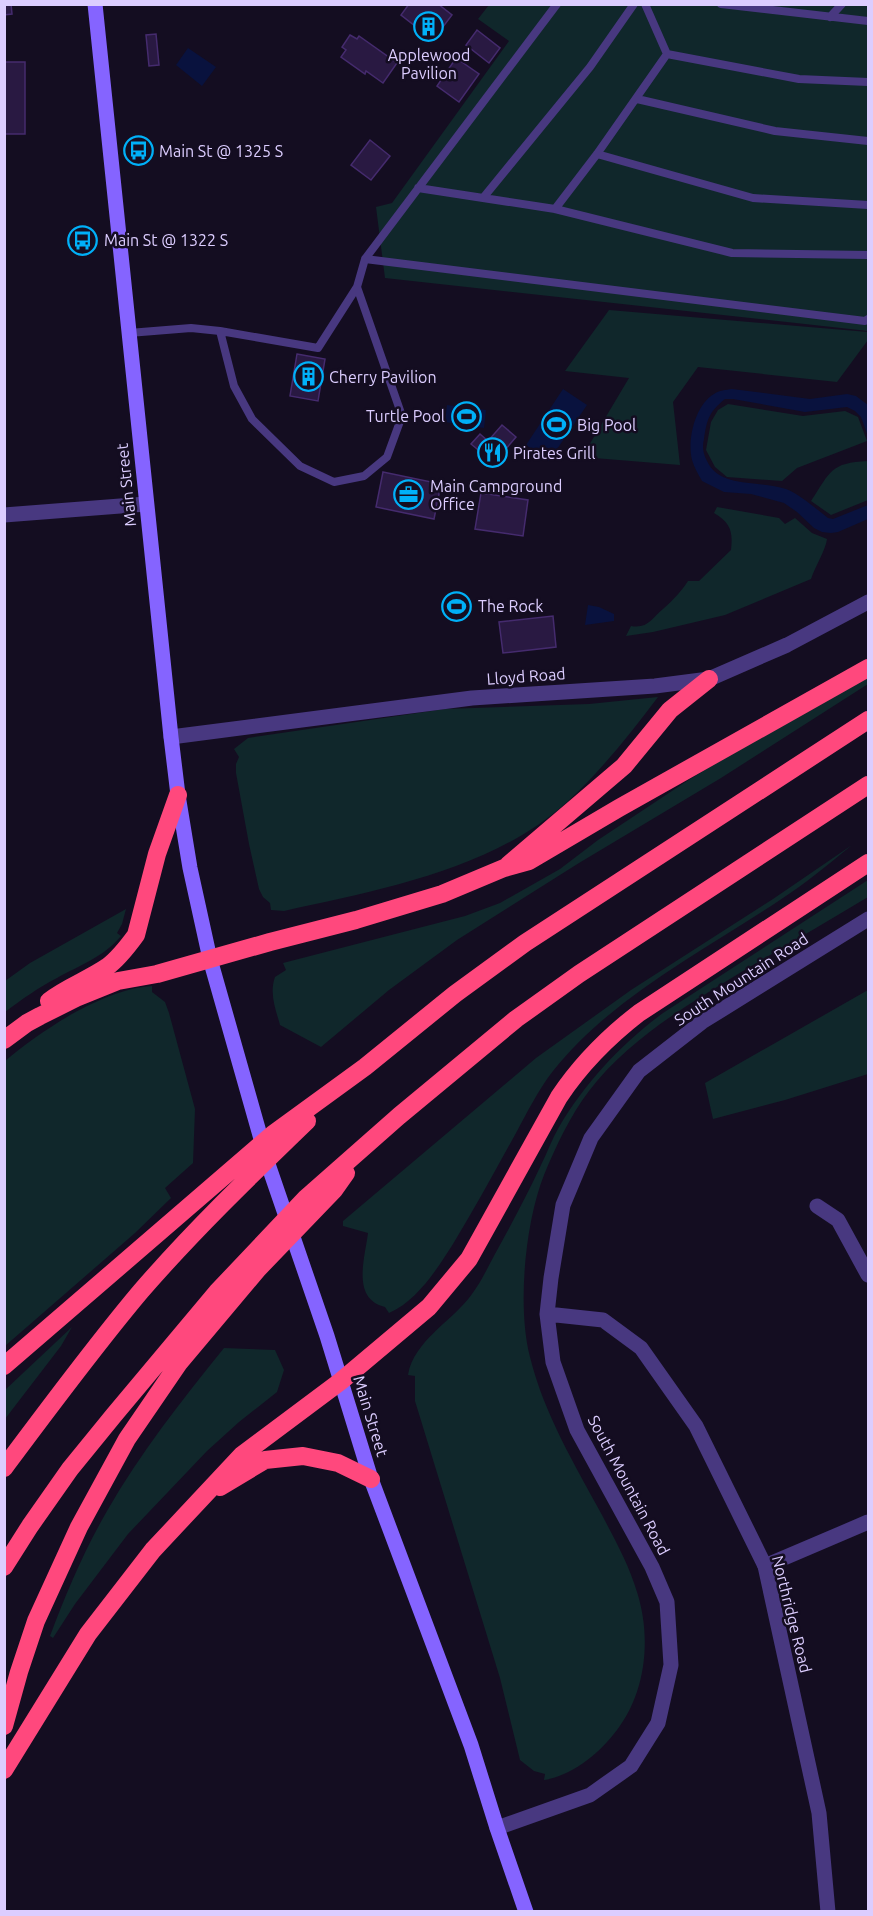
<svg xmlns="http://www.w3.org/2000/svg" width="873" height="1916" viewBox="0 0 873 1916" font-family="Ubuntu,sans-serif">
<rect width="100%" height="100%" fill="#140d21"/>
<path fill="#10272b" d="M489,5H868V331L385,278L376,207L392,203L509,41L478,19Z
M609,310L868,332V340L837,382L698,367L673,402L680,465L582,457L629,378L565,371Z
M728,404L803,416L845,411L858,417L867,441L797,468L782,481L727,477L715,467L706,450L711,422L718,410Z
M868,461V500L831,515L811,501C831,471 830,463 868,461Z
M717,507L779,518L785,524L795,518L812,533L827,539C826,549 815,567 811,579L725,615L653,632L626,636L631,626C648,629 652,618 663,609C673,600 681,592 688,581H699L731,550C733,532 731,523 714,513Z
M868,672V684L721,778L579,863L457,940L389,990L321,1047L280,1025C276,1010 269,994 275,977L286,970L283,963L465,916L500,903L560,869L598,840L687,781L775,727Z
M658,697C630,734 600,772 566,803C491,870 379,890 284,911L271,910L270,903L263,897L259,889L249,844L236,773V764L239,757L234,749L248,738L445,709L589,704Z
M852,845C829,864 806,883 780,900C702,952 613,996 553,1071C538,1090 527,1113 516,1133C495,1171 475,1208 453,1244C437,1269 417,1301 389,1313L385,1307C351,1299 365,1258 368,1233L343,1226V1221L536,1058L631,990L773,899Z
M868,880V897C825,923 781,948 738,974C684,1007 628,1040 589,1091C570,1116 556,1146 544,1175C525,1223 517,1307 530,1357C544,1414 575,1465 602,1515C615,1540 629,1565 637,1592C652,1639 646,1696 613,1735C597,1755 571,1776 544,1780L545,1774L534,1771L520,1760L500,1678L415,1401V1376L408,1375C414,1340 453,1321 472,1294C481,1282 488,1267 495,1254C511,1225 527,1195 541,1165C547,1153 552,1139 559,1127C585,1083 621,1044 663,1013Z
M126,909L122,924L117,933L121,936C104,957 80,965 57,978C39,987 21,1000 5,1012V981L30,963Z
M152,986V992L165,1002L169,1013L195,1109L193,1163L165,1188L171,1198L135,1233L5,1346V1061C42,1030 103,989 152,986Z
M868,990V1074L785,1100L713,1119L705,1083Z
M72,1327L61,1346L5,1419V1390Z
M224,1348L275,1350L284,1370L277,1392L239,1422L207,1451L128,1534L75,1604L53,1638L50,1636C66,1593 84,1551 107,1511C140,1453 182,1400 224,1348Z"/>
<path fill="#09123e" d="M188,48L216,67L202,86L176,65Z
M563,389L587,405L549,461L526,445Z
M732,389L810,399L847,394L856,396L868,405V436L861,417L855,411L847,407L805,412L733,399H725C709,412 707,419 704,439C702,447 703,453 707,461C720,489 760,480 786,489C801,495 815,508 828,518L833,519L868,505V519L838,532L831,533L822,532L814,528L797,512L784,503L751,494L724,492L702,481C698,474 694,467 692,460C687,440 695,405 714,394C719,390 726,390 732,389Z
M447,405L486,410L484,428L445,422Z
M588,605L599,607L614,614V621L585,625Z"/>
<path fill="#291942" stroke="#452b6e" stroke-width="1.5" d="M4,4H11L12,14L4,15Z
M409,4H438L452,15L433,40L401,15Z
M477,30L500,48L489,63L466,45Z
M156,34L159,65L149,66L146,35Z
M350,35L357,39L359,36L397,63L383,83L366,71L365,74L341,57L346,50L342,47Z
M456,58L479,74L459,102L437,86Z
M4,62H25V134H4Z
M370,140L390,156L371,180L351,165Z
M297,354L325,359L318,401L290,396Z
M502,425L516,437L494,463L471,444L480,434L488,441Z
M383,472L441,484L434,519L376,507Z
M481,493L528,500L523,536L475,529Z
M553,616L556,647L503,653L499,622Z"/>
<g fill="none" stroke-linecap="round" stroke-linejoin="round">
<path stroke="#483880" stroke-width="8" d="M721,4L868,21
M830,17L842,4
M667,54L799,79L868,82
M637,99L775,131L868,141
M597,154L753,198L868,205
M418,188L555,209L732,253L868,255
M483,198L590,67L634,4
M555,209L597,154L667,54L645,4
M365,259L865,321L868,319
M220,331L234,386L252,419L300,466L334,482L364,476L387,457L402,416L357,287
M129,333L191,328L220,331L318,348L357,287L365,259L557,4"/>
<path stroke="#483880" stroke-width="15" d="M817,1206L838,1220L868,1275
M765,1566L868,1522"/>
<path stroke="#483880" stroke-width="15" d="M4,515L146,504
M171,737L472,698L655,686L709,679L787,645L868,602
M547,1314L603,1320L641,1348L696,1426L765,1566L819,1813L828,1912
M497,1828L590,1795L631,1766L658,1723L671,1665L667,1602L652,1567L577,1430L553,1362L547,1314L551,1278L563,1205L591,1138L639,1071L702,1022L868,919"/>
<path stroke="#8564ff" stroke-width="15" d="M95,4L171,737L178,795L190,868L210,959L269,1167L327,1336L371,1479L471,1745L497,1828L526,1912"/>
<path stroke="#ff487d" stroke-width="18" d="M508,865L624,766L670,710L709,679
M49,1001C67,987 88,980 107,967C118,959 128,946 136,935L157,854L178,795
M4,1040L27,1023L40,1016L76,998L118,981L157,974L270,942L356,920L442,894L504,868L529,861L619,808L868,668
M4,1366L273,1134L365,1067L455,994L525,943L868,720
M4,1468C49,1408 93,1348 141,1291C193,1231 250,1176 307,1121
M220,1487L265,1460L303,1456L338,1463L371,1479
M4,1567L30,1526L70,1469L114,1415L217,1292L306,1198L399,1116L516,1019L579,974L868,785
M4,1726L19,1672L36,1621L79,1527L127,1439L179,1363L258,1269L334,1190L346,1173
M4,1770L88,1634L153,1550L242,1455L341,1381L429,1307L469,1259L559,1097C581,1064 608,1037 639,1013L868,863"/>
</g>
<defs>
<symbol id="building-ring" viewBox="-11 -11 22 22"><circle r="9.5" fill="#140d21" stroke="#00b0f8" stroke-width="1.5"/><path d="M-4-6H4V6H1V3H-1V6H-4ZM-2.5-4.3h1.7v1.8h-1.7ZM.8-4.3h1.7v1.8H.8ZM-2.5-1h1.7V.8h-1.7ZM.8-1h1.7V.8H.8Z" fill="#00b0f8"/></symbol>
<symbol id="bus-ring" viewBox="-11 -11 22 22"><circle r="9.5" fill="#140d21" stroke="#00b0f8" stroke-width="1.5"/><path d="M-5-6H5V4H4V6H2V4H-2V6H-4V4H-5ZM-3.5-4V0h7V-4ZM-3.5 1.2v1.5H-2V1.2ZM2 1.2v1.5H3.5V1.2Z" fill="#00b0f8"/></symbol>
<symbol id="stadium-ring" viewBox="-11 -11 22 22"><circle r="9.5" fill="#140d21" stroke="#00b0f8" stroke-width="1.5"/><path d="M0-5a6.5 5 0 1 0 0 10a6.5 5 0 1 0 0-10ZM-3.5-1.8h7v3.6h-7Z" fill="#00b0f8"/></symbol>
<symbol id="restaurant-ring" viewBox="-11 -11 22 22"><circle r="9.5" fill="#140d21" stroke="#00b0f8" stroke-width="1.5"/><path d="M-5-6h1v4h1v-4h1v4h1v-4h1v5L-1.5 .5V6h-2V.5L-5-1ZM5-6V6H3V1.5H1.5Q1.5-4 5-6Z" fill="#00b0f8"/></symbol>
<symbol id="office-ring" viewBox="-11 -11 22 22"><circle r="9.5" fill="#140d21" stroke="#00b0f8" stroke-width="1.5"/><path d="M-6-3h4V-5.5h4V-3h4V5H-6ZM-1-4.5V-3h2v-1.5ZM-6 0V1H6V0Z" fill="#00b0f8"/></symbol>
</defs>
<g fill-rule="evenodd">
<use href="#building-ring" x="412" y="10" width="33" height="33"/>
<use href="#bus-ring" x="122" y="134" width="33" height="33"/>
<use href="#bus-ring" x="66" y="224" width="33" height="33"/>
<use href="#building-ring" x="292" y="360" width="33" height="33"/>
<use href="#stadium-ring" x="450" y="400" width="33" height="33"/>
<use href="#stadium-ring" x="540" y="408" width="33" height="33"/>
<use href="#restaurant-ring" x="476" y="436" width="33" height="33"/>
<use href="#office-ring" x="392" y="478" width="33" height="33"/>
<use href="#stadium-ring" x="440" y="590" width="33" height="33"/>
</g>
<g text-anchor="middle" stroke-width="5" stroke-linejoin="round" paint-order="stroke">
<g font-size="16" fill="#dccdff" stroke="#140d21" text-anchor="start">
<text x="429" y="61" text-anchor="middle">Applewood<tspan x="429" dy="18">Pavilion</tspan></text>
<text x="159" y="157">Main St @ 1325 S</text>
<text x="104" y="246">Main St @ 1322 S</text>
<text x="329" y="383">Cherry Pavilion</text>
<text x="445" y="422" text-anchor="end">Turtle Pool</text>
<text x="577" y="431">Big Pool</text>
<text x="513" y="459">Pirates Grill</text>
<text x="430" y="492">Main Campground<tspan x="430" dy="18">Office</tspan></text>
<text x="478" y="612">The Rock</text>
</g>
<g font-size="16" fill="#dccdff" stroke="#140d21">
<text transform="translate(126 485) rotate(-96)" y="6">Main Street</text>
<text transform="translate(526 676) rotate(-4)" y="6">Lloyd Road</text>
<text transform="translate(741 979) rotate(-33)" y="6">South Mountain Road</text>
<text transform="translate(371 1416) rotate(73)" y="6">Main Street</text>
<text transform="translate(629 1485) rotate(62)" y="6">South Mountain Road</text>
<text transform="translate(792 1614) rotate(76)" y="6">Northridge Road</text>
</g>
</g>
<rect width="873" height="1916" fill="none" stroke="#dccdff" stroke-width="12"/>
</svg>
